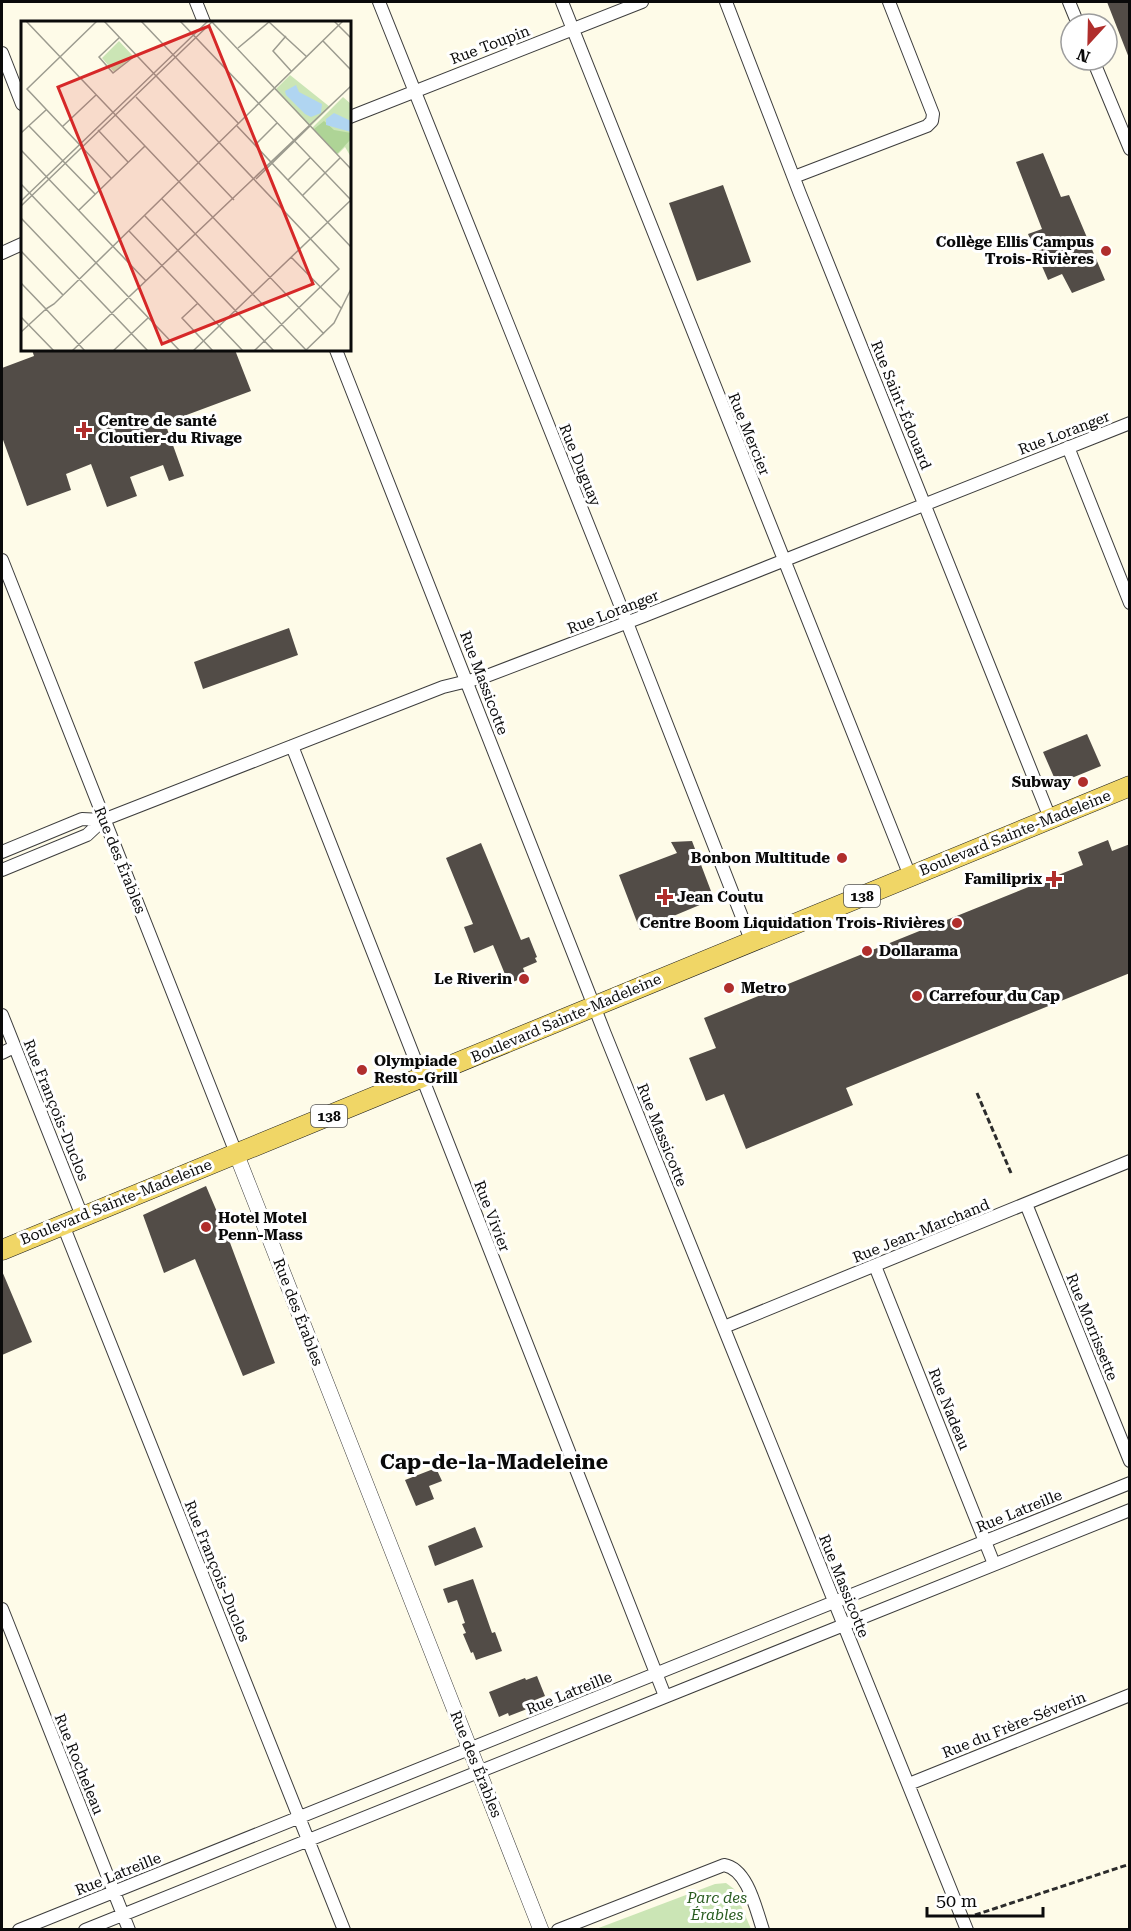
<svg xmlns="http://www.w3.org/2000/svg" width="1131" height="1931" viewBox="0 0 1131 1931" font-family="'Roboto Serif',serif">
<rect width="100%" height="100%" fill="#fefbe8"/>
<path fill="#cbe5b5" d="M726,1883L734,1889L751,1929H596L715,1884Z"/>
<path fill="#524c47" d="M1107,2H1130V58H1129Z
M1043,153L1061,197L1069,195L1105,280L1072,293L1062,274L1048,280L1028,234L1042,229L1016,162Z
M723,185L751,262L697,281L669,203Z
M32,350H235L251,391L165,423L184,476L169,481L163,465L130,477L137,496L107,507L91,464L66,474L71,490L27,506L2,437V368L34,356Z
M289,628L298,655L203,689L194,662Z
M1087,734L1101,766L1057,784L1043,752Z
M1108,840L1112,851L1130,844V973L846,1088L853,1105L746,1149L724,1094L706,1101L689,1058L716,1048L704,1018L1083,865L1078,852Z
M692,841L714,899L640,930L619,875L677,853L671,842Z
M481,843L521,940L529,937L537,957L535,958L537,962L523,968L526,976L509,984L493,945L474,953L464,927L473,924L446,858Z
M206,1186L229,1240L275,1363L243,1376L195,1259L164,1273L143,1215Z
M2,1271L32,1342L2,1355Z
M436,1468L442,1481L429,1486L434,1499L416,1506L405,1480Z
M475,1527L483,1547L435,1566L428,1546Z
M473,1579L492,1633L495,1632L502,1651L476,1660L473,1652L471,1653L463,1634L466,1633L462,1624L465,1623L457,1600L448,1603L443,1589Z
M537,1676L545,1696L535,1700V1703L526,1706L527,1709L509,1716L508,1713L499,1717L489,1692L525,1678L526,1680Z"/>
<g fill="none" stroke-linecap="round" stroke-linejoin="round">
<defs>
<path id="minor" d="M196,2L204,22
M379,2L617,597L751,940
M562,2L910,876
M726,2L800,194L1050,818
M1069,2L1078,24
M2,53L22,104
M1093,60L1130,149
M350,117L642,2
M794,177L927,126L932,121L933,114L889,2
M2,253L22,244
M336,350L605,1034L967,1930
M1068,447L1130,603
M2,560L236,1153
M292,746L665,1696
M2,852L82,819L103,820L443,687L484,677L644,616L1130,423
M2,870L87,835L103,820
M2,1015L82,1216
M2,1053L14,1047
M1026,1204L1130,1461
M63,1225L344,1930
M875,1266L994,1564
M724,1327L1130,1161
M2,1609L129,1930
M909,1784L1130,1695
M19,1930L1130,1483
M85,1930L1130,1510
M558,1930L724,1865C748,1869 756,1910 763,1930"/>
<path id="tertiary" d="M236,1153L541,1930"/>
<path id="primary" d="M2,1250L1130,786"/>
</defs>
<use href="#minor" stroke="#3d3d3d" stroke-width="14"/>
<use href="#tertiary" stroke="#3d3d3d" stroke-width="16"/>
<use href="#primary" stroke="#1b1b1b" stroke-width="21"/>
<path stroke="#2c2c2c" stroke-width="3" stroke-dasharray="6 3" stroke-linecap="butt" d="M977,1093L1011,1173
M975,1915L1130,1864"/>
<use href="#minor" stroke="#fff" stroke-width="12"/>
<use href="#tertiary" stroke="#fff" stroke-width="15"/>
<use href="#primary" stroke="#f0d666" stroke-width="20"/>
</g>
<g fill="#b02e2c" stroke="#fff" stroke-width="2">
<circle cx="1106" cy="251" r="6"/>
<path d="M81 421h6v6h6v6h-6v6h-6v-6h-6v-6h6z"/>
<circle cx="1083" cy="782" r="6"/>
<circle cx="842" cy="858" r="6"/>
<path d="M1051 870h6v6h6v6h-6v6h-6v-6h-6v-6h6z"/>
<path d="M662 888h6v6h6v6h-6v6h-6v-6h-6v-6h6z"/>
<circle cx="957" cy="923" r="6"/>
<circle cx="867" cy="951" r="6"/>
<circle cx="524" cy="979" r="6"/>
<circle cx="729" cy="988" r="6"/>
<circle cx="917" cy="996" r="6"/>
<circle cx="362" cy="1070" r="6"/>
<circle cx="206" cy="1227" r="6"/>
</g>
<g text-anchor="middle" stroke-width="6" stroke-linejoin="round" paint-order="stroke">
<g fill="#fff" stroke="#545454" stroke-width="1.5">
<rect x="844" y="885" width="36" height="22" rx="4.5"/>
<rect x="311" y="1105" width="36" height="22" rx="4.5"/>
</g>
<g font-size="14" font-weight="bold" fill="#0a0a0a">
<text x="862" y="901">138</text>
<text x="329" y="1121">138</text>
</g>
<g font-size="15" fill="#0a0a0a" stroke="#fff">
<text transform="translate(490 45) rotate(-21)" y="5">Rue Toupin</text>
<text transform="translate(901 405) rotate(68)" y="5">Rue Saint-Édouard</text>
<text transform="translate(1064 433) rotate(-21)" y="5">Rue Loranger</text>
<text transform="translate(749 434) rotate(68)" y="5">Rue Mercier</text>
<text transform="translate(580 465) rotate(68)" y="5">Rue Duguay</text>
<text transform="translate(613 612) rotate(-21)" y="5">Rue Loranger</text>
<text transform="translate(484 683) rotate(69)" y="5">Rue Massicotte</text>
<text transform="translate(1015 833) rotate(-22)" y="5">Boulevard Sainte-Madeleine</text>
<text transform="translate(120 860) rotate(68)" y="5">Rue des Érables</text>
<text transform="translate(566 1018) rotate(-23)" y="5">Boulevard Sainte-Madeleine</text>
<text transform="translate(56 1110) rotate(68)" y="5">Rue François-Duclos</text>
<text transform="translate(662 1135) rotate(68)" y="5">Rue Massicotte</text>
<text transform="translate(116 1202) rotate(-22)" y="5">Boulevard Sainte-Madeleine</text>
<text transform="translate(492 1216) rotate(69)" y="5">Rue Vivier</text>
<text transform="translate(921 1231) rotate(-22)" y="5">Rue Jean-Marchand</text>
<text transform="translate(298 1312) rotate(69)" y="5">Rue des Érables</text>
<text transform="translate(1092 1327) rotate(68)" y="5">Rue Morrissette</text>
<text transform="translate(949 1409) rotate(68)" y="5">Rue Nadeau</text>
<text transform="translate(1019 1511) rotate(-22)" y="5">Rue Latreille</text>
<text transform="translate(217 1571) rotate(68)" y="5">Rue François-Duclos</text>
<text transform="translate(844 1586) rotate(68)" y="5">Rue Massicotte</text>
<text transform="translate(569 1693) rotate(-22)" y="5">Rue Latreille</text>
<text transform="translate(1014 1725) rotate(-22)" y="5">Rue du Frère-Séverin</text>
<text transform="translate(79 1764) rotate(68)" y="5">Rue Rocheleau</text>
<text transform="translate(476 1764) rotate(68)" y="5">Rue des Érables</text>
<text transform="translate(118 1874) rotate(-22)" y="5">Rue Latreille</text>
</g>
<g font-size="15" font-weight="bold" fill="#0a0a0a" stroke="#fff" text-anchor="start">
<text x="1094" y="247" text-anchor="end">Collège Ellis Campus<tspan x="1094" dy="17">Trois-Rivières</tspan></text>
<text x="98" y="426">Centre de santé<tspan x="98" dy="17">Cloutier-du Rivage</tspan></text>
<text x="1071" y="787" text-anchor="end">Subway</text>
<text x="830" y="863" text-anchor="end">Bonbon Multitude</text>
<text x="1042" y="884" text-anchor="end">Familiprix</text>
<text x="677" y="902">Jean Coutu</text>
<text x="945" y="928" text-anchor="end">Centre Boom Liquidation Trois-Rivières</text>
<text x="879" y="956">Dollarama</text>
<text x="512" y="984" text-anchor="end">Le Riverin</text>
<text x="741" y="993">Metro</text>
<text x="929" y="1001">Carrefour du Cap</text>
<text x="374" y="1066">Olympiade<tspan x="374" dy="17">Resto-Grill</tspan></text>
<text x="218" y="1223">Hotel Motel<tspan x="218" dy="17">Penn-Mass</tspan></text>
</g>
<g font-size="15" font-style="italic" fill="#295c20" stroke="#fff">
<text x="717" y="1903">Parc des<tspan x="717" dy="17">Érables</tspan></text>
</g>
<g font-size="21" font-weight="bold" fill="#0a0a0a" stroke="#fff">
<text x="494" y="1469">Cap-de-la-Madeleine</text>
</g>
</g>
<g transform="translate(21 21)">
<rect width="330" height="330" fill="#fefbe8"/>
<path d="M98,20L112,35L93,51L81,37ZM269,54L309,86L289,106L255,68ZM322,76L330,83V136L324,126L317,133L291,107Z" fill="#cbe5b5"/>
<path d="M303,100L313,109L330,112V118L316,133L293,108Z" fill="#aed496"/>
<path d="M275,64L278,71L301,83L300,92L290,96L284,93L265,74L264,70ZM313,92L330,100V111L305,104V98Z" fill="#b0d5f1"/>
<path fill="none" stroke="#9c9b8f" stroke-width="1.5" d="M5,0L303,313M76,0L6,68L90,157M83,0L318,248L233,330M120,0L218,103M159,0L330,179M313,0L330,17M191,1L330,148M265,15L252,30L271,51M99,16L78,36L92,52L115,34M302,20L330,49M217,27L248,1L286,36M115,76L213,179M8,105L74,173M216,105L330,226M41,106L75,74M77,109L107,141M0,112L25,89M234,124L256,102M0,129L125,260M235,158L289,105M267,159L289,137M0,163L159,330M282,174L319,137M141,178L285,329M0,180L187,0M0,185L192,0M58,189L124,125M124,195L253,330M0,197L127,330M108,210L222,330M0,230L42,274M270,236L321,288M0,262L25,288L33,283L322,0M177,282L161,297L192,330M0,296L33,330M0,311L25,288L64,330M51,330L330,65M92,330L127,297M172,330L330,179M284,330L313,302L330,268"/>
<path fill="#d62828" fill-opacity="0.15" stroke="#d62828" stroke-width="3" d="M188,5L292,263L141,323L37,66Z"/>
<rect width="330" height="330" fill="none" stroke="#0a0a0a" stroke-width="3"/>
</g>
<rect width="1131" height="1931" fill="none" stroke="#0a0a0a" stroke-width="6"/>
<g transform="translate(1089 42) rotate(202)"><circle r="28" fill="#ffffff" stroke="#9d9d9d" stroke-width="1.5"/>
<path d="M0-4.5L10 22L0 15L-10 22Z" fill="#b02e2c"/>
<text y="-9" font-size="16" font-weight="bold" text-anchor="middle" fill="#0a0a0a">N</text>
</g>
<path d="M927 1907v9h116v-9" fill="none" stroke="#0a0a0a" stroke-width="3"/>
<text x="936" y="1907" font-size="18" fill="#0a0a0a" stroke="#ffffff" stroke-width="4.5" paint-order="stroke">50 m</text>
</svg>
